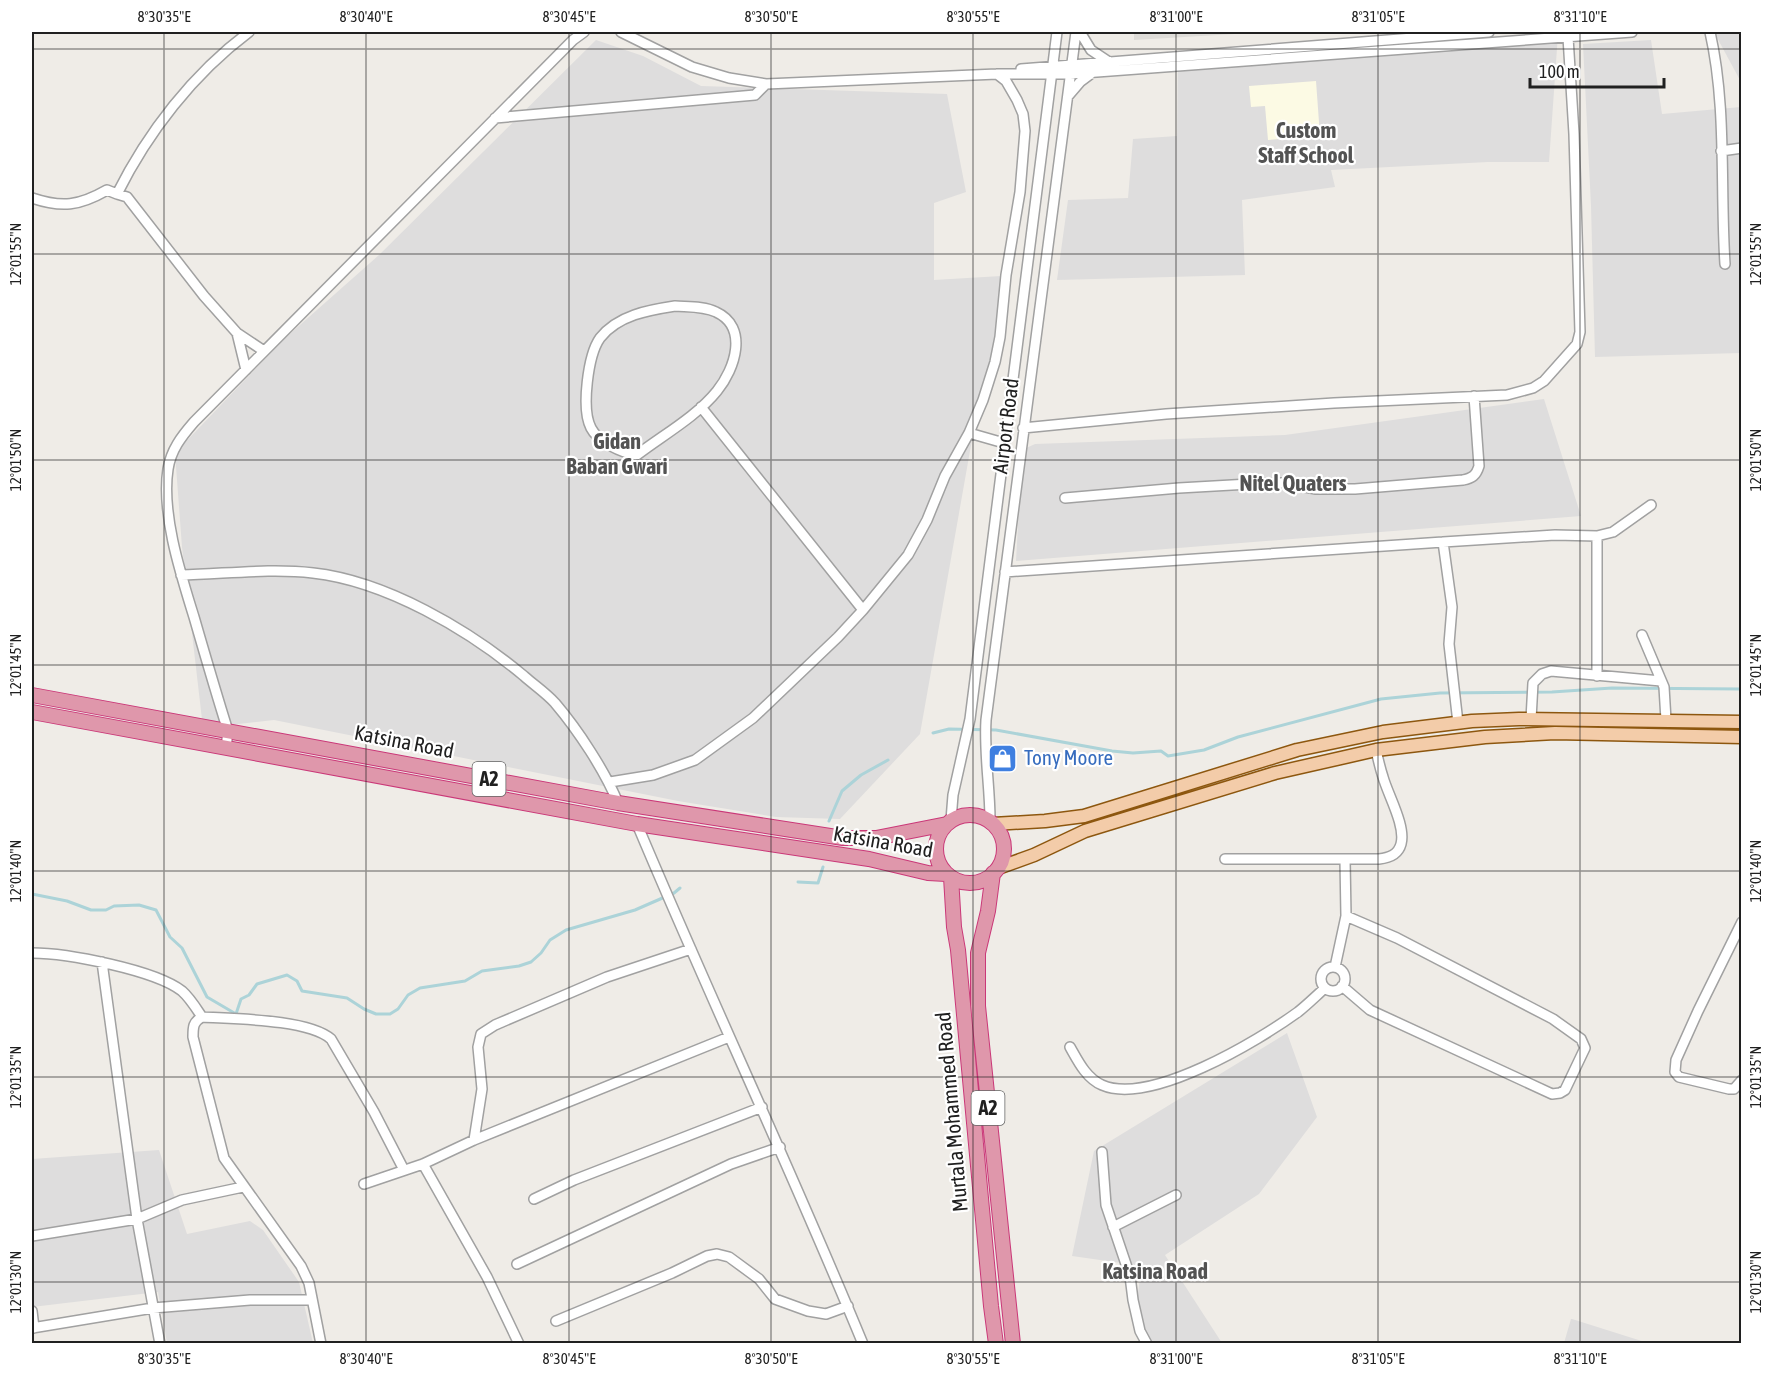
<svg xmlns="http://www.w3.org/2000/svg" width="1773" height="1375" viewBox="0 0 1773 1375" font-family="'Asap Condensed',sans-serif">
<rect width="100%" height="100%" fill="#efece7"/>
<path fill="#dedddd" d="M1714,32H1741V82Z
M1558,34L1549,162H1488L1331,170L1335,187L1242,200L1245,275L1057,280L1068,200L1128,198L1133,139L1177,136L1178,55Z
M596,40L643,56L701,86L947,94L966,192L934,203V280L1001,276L990,389L973,434L920,734L840,819L776,817L678,801L274,720L203,728L182,547L175,453L283,340L379,255Z
M1651,40L1662,114L1741,107V353L1595,357L1591,206L1583,44Z
M1544,399L1581,516L1016,561L1022,450L1035,444L1285,435Z
M1287,1033L1317,1117L1259,1194L1165,1255L1222,1343H1151L1134,1318L1142,1266L1072,1256L1094,1151Z
M159,1150L187,1234L250,1221L263,1230L299,1282L313,1343H167L158,1292L32,1307V1159Z
M1571,1319H1572L1648,1343H1564Z"/>
<path fill="#fcfae4" d="M1316,81L1320,136L1268,140L1265,106L1251,107L1249,86Z"/>
<path fill="#dedcd8" d="M1134,32H1268L1134,40Z"/>
<g fill="none" stroke-linecap="round" stroke-linejoin="round">
<path stroke="#acd3d8" stroke-width="3" d="M933,733L949,729L996,730L1112,751L1133,753L1161,751L1168,756L1204,750L1238,737L1381,699L1440,693L1552,692L1612,688L1742,689
M829,821L842,791L861,775L888,760
M798,882L818,883L823,867
M32,894L67,901L91,910H106L114,906L139,905L156,910L170,937L182,948L207,997L236,1014L241,999L249,995L257,984L287,975L297,981L302,991L347,998L364,1009L376,1014H390L398,1009L408,995L420,988L465,981L482,971L519,966L531,962L541,953L550,940L566,930L635,910L674,893L680,888"/>
<defs>
<path id="minor" d="M621,32L692,67L729,78L766,84L997,74H1070L1632,32
M1080,32L1091,50L1109,62
M1710,32C1727,107 1720,187 1725,264
M1021,69L1489,32
M1068,96L1080,82L1092,73
M495,118L755,95L766,84
M1721,151L1742,148
M117,194L127,197L204,296L237,333L264,351
M32,198C62,208 79,206 107,190L117,194C148,132 193,74 249,32
M675,306C688,307 704,306 716,312C749,327 735,369 717,391C696,417 663,435 637,455C622,453 598,442 591,428C581,409 588,355 600,338C618,315 649,310 675,306Z
M237,333L246,370
M701,407L863,610
M1023,428L1166,414L1334,403L1507,395L1533,388L1544,381L1577,344L1580,332L1574,134L1568,37
M969,433L1004,443
M1065,498L1179,488L1267,483H1284L1316,489H1355L1463,480C1472,478 1476,476 1479,466L1474,396
M1443,542L1452,607L1449,644L1458,723
M1005,572L1443,542L1555,535L1597,536L1613,532L1651,505
M181,575C225,574 270,568 313,573C386,581 469,630 524,676C534,685 546,693 555,703C578,730 605,771 618,803
M1642,635L1664,687L1666,720
M1597,676V536
M1531,719L1533,683L1542,674L1551,671L1661,681
M226,748L228,731C216,693 205,655 194,617C181,575 161,514 168,469C171,450 181,437 194,422L573,40L584,32
M610,782L653,775L695,760L753,718L838,637L863,610L908,555L927,520L945,476L969,433L983,400L995,362L1000,337L1006,275L1020,192L1025,131L1023,114L1017,100L1006,81L997,74
M951,820L953,795L970,719L1057,32
M990,820C990,787 984,754 986,720L1076,32
M637,824C710,998 791,1169 863,1344
M1225,859H1379C1389,858 1398,855 1401,844C1406,826 1388,795 1383,777C1380,768 1378,759 1376,750
M1742,922L1698,1011L1676,1060L1675,1072L1679,1077L1729,1089H1734L1742,1080
M32,953C67,953 155,970 182,991C190,998 196,1008 202,1017
M102,962L137,1219L160,1344
M1335,967L1346,916L1345,860
M1321 979a12 12 0 1 1 24 0a12 12 0 1 1-24 0Z
M1342,986L1370,1010L1552,1094L1560,1093L1565,1090L1585,1048L1581,1039L1553,1019L1397,938L1346,916
M1070,1047C1078,1061 1086,1078 1102,1085C1150,1106 1258,1041 1298,1012C1307,1005 1316,996 1325,988
M474,1140L482,1089L478,1047L481,1034L495,1025L607,977L691,949
M1102,1152L1106,1205L1130,1276L1133,1300L1140,1331L1147,1344
M423,1164L487,1277L519,1344
M364,1184L423,1164L474,1140L729,1037
M534,1199L574,1180L762,1107
M1113,1227L1176,1195
M32,1236L137,1219L182,1200L243,1187
M517,1264L731,1164L780,1147
M32,1311L34,1328
M556,1321L672,1273L707,1256L717,1254L729,1257L759,1279L775,1299L808,1311L826,1314L848,1306
M32,1328L153,1308L250,1300H312
M321,1344L309,1283L301,1266L224,1158L193,1037C193,1027 193,1022 202,1017C233,1019 308,1019 331,1039L374,1112L404,1170"/>
<path id="major" d="M993,824L1045,821L1084,816L1297,750L1383,732L1472,721L1519,719L1742,722
M998,868L1034,855L1085,831L1275,773L1376,750L1485,737L1555,733L1742,737"/>
<path id="highway" d="M32,695L618,803L843,838H876L947,824
M32,712L637,824L869,859L928,873L946,874
M936 849a34 34 0 1 1 68 0a34 34 0 1 1-68 0Z
M993,873L988,911L978,953V1006L1013,1344
M951,877L954,927L958,950L991,1306L996,1344"/>
</defs>
<use href="#minor" stroke="#a1a1a1" stroke-width="12"/>
<use href="#major" stroke="#8d570f" stroke-width="15"/>
<use href="#highway" stroke="#ca3878" stroke-width="16"/>
<use href="#minor" stroke="#fff" stroke-width="9"/>
<use href="#major" stroke="#f3cca9" stroke-width="12"/>
<use href="#highway" stroke="#df97ab" stroke-width="14"/>
</g>
<path fill="none" stroke="#202020" stroke-width="1.5" stroke-opacity="0.45" d="M164,32V1344M366,32V1344M569,32V1344M771,32V1344M973,32V1344M1176,32V1344M1378,32V1344M1580,32V1344M32,49H1742M32,254H1742M32,460H1742M32,665H1742M32,871H1742M32,1077H1742M32,1282H1742"/>
<defs>
<symbol id="shop-square" viewBox="-11 -11 22 22"><rect x="-9" y="-9" width="18" height="18" rx="4" fill="#3f7fe0" stroke="#fff"/><path d="M-5-2.5h2.3a2.7 3.5 0 0 1 5.4 0H5L5.5 6h-11ZM-1.5-2.5h3a1.5 2.3 0 0 0-3 0Z" fill="#fff"/></symbol>
</defs>
<g fill-rule="evenodd">
<use href="#shop-square" x="986" y="742" width="33" height="33"/>
</g>
<g text-anchor="middle" stroke-width="4.5" stroke-linejoin="round" paint-order="stroke">
<g fill="#fff" stroke="#636363" stroke-width="1.5">
<rect x="472.5" y="762" width="33" height="34" rx="4.5"/>
<rect x="971.5" y="1091" width="33" height="34" rx="4.5"/>
</g>
<g font-size="20" font-weight="bold" fill="#202020">
<text x="489" y="786">A2</text>
<text x="988" y="1115">A2</text>
</g>
<g font-size="21" fill="#202020" stroke="#fff">
<text transform="translate(1006 426) rotate(-83)" y="7">Airport Road</text>
<text transform="translate(404 742) rotate(11)" y="7">Katsina Road</text>
<text transform="translate(883 842) rotate(10)" y="7">Katsina Road</text>
<text transform="translate(952 1112) rotate(-95)" y="7">Murtala Mohammed Road</text>
</g>
<g font-size="21" fill="#366cbe" stroke="#fff" text-anchor="start">
<text x="1024" y="765">Tony Moore</text>
</g>
<g font-size="22" font-weight="bold" fill="#535353" stroke="#fff">
<text x="1306" y="138">Custom<tspan x="1306" dy="25">Staff School</tspan></text>
<text x="617" y="449">Gidan<tspan x="617" dy="25">Baban Gwari</tspan></text>
<text x="1293" y="491">Nitel Quaters</text>
<text x="1155" y="1279">Katsina Road</text>
</g>
</g>
<rect width="1773" height="1375" fill="none" stroke="#ffffff" stroke-width="66"/>
<path d="M1530 78v9h134v-9" fill="none" stroke="#202020" stroke-width="3"/>
<text x="1539" y="78" font-size="18" fill="#202020" stroke="#ffffff" stroke-width="4.5" paint-order="stroke">100 m</text>
<rect x="33" y="33" width="1707" height="1309" fill="none" stroke="#202020" stroke-width="2"/>
<g font-size="15" text-anchor="middle" fill="#202020">
<text x="164" y="22">8°30'35"E</text>
<text x="366" y="22">8°30'40"E</text>
<text x="569" y="22">8°30'45"E</text>
<text x="771" y="22">8°30'50"E</text>
<text x="973" y="22">8°30'55"E</text>
<text x="1176" y="22">8°31'00"E</text>
<text x="1378" y="22">8°31'05"E</text>
<text x="1580" y="22">8°31'10"E</text>
<text transform="translate(16 254) rotate(-90)" y="5">12°01'55"N</text>
<text transform="translate(1756 254) rotate(-90)" y="5">12°01'55"N</text>
<text transform="translate(16 460) rotate(-90)" y="5">12°01'50"N</text>
<text transform="translate(1756 460) rotate(-90)" y="5">12°01'50"N</text>
<text transform="translate(16 665) rotate(-90)" y="5">12°01'45"N</text>
<text transform="translate(1756 665) rotate(-90)" y="5">12°01'45"N</text>
<text transform="translate(16 871) rotate(-90)" y="5">12°01'40"N</text>
<text transform="translate(1756 871) rotate(-90)" y="5">12°01'40"N</text>
<text transform="translate(16 1077) rotate(-90)" y="5">12°01'35"N</text>
<text transform="translate(1756 1077) rotate(-90)" y="5">12°01'35"N</text>
<text transform="translate(16 1282) rotate(-90)" y="5">12°01'30"N</text>
<text transform="translate(1756 1282) rotate(-90)" y="5">12°01'30"N</text>
<text x="164" y="1364">8°30'35"E</text>
<text x="366" y="1364">8°30'40"E</text>
<text x="569" y="1364">8°30'45"E</text>
<text x="771" y="1364">8°30'50"E</text>
<text x="973" y="1364">8°30'55"E</text>
<text x="1176" y="1364">8°31'00"E</text>
<text x="1378" y="1364">8°31'05"E</text>
<text x="1580" y="1364">8°31'10"E</text>
</g>
</svg>
